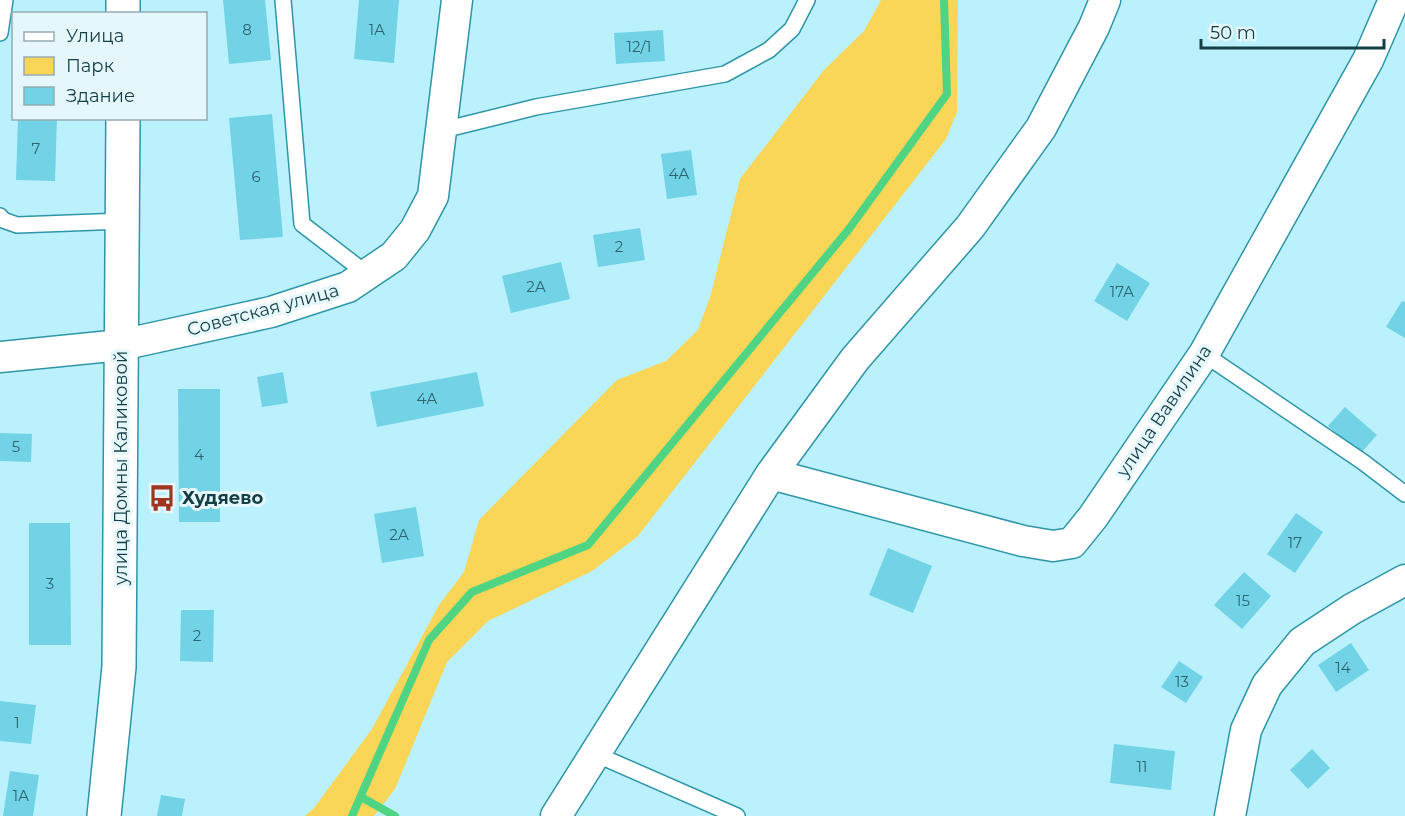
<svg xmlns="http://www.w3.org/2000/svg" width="1405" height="816" viewBox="0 0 1405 816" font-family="Montserrat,sans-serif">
<rect width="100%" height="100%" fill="#bbf1fd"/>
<path fill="#f9d657" d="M881,0H958L957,112L946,139L637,537L592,571L488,621L447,662L395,789L374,816H305L314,808L372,729L439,605L464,572L479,520L617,380L666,361L698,330L711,294L740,179L824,70L864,31Z"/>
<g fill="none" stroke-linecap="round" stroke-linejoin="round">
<path stroke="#4ed483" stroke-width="8" d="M361,797L395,816
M352,816L429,640L472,592L588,545L849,229L947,94L944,0"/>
</g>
<path fill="#72d3e7" d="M223,0H265L271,60L229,64Z
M359,0H399L394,63L354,59Z
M663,30L665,61L616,64L614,33Z
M272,114L283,237L240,240L229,118Z
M18,118H57L55,181L16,180Z
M691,150L697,195L667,199L661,154Z
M640,228L645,260L598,267L593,235Z
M561,262L570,299L511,313L502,276Z
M1117,263L1150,283L1127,321L1094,301Z
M1402,301L1405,302V338L1386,327Z
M283,372L288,403L262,407L257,377Z
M477,372L484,406L377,427L370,392Z
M178,389H220V522H179Z
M1345,407L1377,435L1360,454L1328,426Z
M0,433L32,434L31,462L0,461Z
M416,507L424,556L382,563L374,514Z
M1296,513L1323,532L1295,573L1267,554Z
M29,523H70L71,645H29Z
M888,548L932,566L913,613L869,595Z
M1244,572L1271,596L1242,629L1214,605Z
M181,610H214L213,662L180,661Z
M1351,643L1369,670L1336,692L1318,665Z
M1179,661L1203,677L1186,703L1161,687Z
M0,701L36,705L31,744L0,741Z
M1114,744L1175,751L1171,790L1110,783Z
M1312,749L1330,768L1308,789L1290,770Z
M10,771L39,775L33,816H3Z
M161,795L185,799L182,816H157Z"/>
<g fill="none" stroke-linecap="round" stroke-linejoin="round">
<defs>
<path id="lane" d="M283,0L302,224L367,274
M0,33L5,0
M443,130L536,107L725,74L769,50L792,29L807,0
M0,216L3,220L17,225L123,221
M1204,354L1363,462L1405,494
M593,753L737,816"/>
<path id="street" d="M0,357L121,345L271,312L348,287L394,256L415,230L433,196L457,0
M771,474L1023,541L1053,546L1072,543L1093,517L1204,354L1368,60L1394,0
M556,816L771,474L855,359L970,227L1041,128L1094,27L1105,0
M1230,816L1246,730L1267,685L1302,642L1352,609L1405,580"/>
<path id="secondary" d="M123,14V0
M104,816L119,667L123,118"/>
</defs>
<use href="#lane" stroke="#2e95a9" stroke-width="18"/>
<use href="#street" stroke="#2e95a9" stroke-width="33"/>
<use href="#secondary" stroke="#2e95a9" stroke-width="36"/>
<use href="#lane" stroke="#fff" stroke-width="15"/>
<use href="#street" stroke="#fff" stroke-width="30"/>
<use href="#secondary" stroke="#fff" stroke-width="33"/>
</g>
<defs>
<symbol id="bus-bare" viewBox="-9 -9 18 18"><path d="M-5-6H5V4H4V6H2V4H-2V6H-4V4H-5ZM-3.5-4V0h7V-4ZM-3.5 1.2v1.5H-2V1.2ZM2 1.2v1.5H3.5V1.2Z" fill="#9f3520" stroke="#e6f7fb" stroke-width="2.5" paint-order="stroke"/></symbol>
</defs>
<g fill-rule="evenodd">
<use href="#bus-bare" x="143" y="479" width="38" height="38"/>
</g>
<g text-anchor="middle" stroke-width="6" stroke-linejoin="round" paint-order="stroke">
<g font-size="15" fill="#2c636e">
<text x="247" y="35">8</text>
<text x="377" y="35">1А</text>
<text x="639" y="52">12/1</text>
<text x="36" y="154">7</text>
<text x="679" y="179">4А</text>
<text x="256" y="182">6</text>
<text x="619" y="252">2</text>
<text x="536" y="292">2А</text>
<text x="1122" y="297">17А</text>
<text x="427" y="404">4А</text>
<text x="16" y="452">5</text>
<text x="199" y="460">4</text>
<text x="399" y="540">2А</text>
<text x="1295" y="548">17</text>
<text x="50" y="589">3</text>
<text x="1243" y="606">15</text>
<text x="197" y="641">2</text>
<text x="1343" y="673">14</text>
<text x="1182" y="687">13</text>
<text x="17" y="728">1</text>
<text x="1142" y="772">11</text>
<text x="21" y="801">1А</text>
</g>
<g font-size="18" fill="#143e46" stroke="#e6f7fb">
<text transform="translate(263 310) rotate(-15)" y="6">Советская улица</text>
<text transform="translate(1164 411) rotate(-56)" y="6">улица Вавилина</text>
<text transform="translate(121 468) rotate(-90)" y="6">улица Домны Каликовой</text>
</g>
<g font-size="18" font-weight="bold" fill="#143e46" stroke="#e6f7fb" text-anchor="start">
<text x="182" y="504">Худяево</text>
</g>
</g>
<rect x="12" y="12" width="195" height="108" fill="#e6f7fb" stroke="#92adb3" stroke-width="1.5"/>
<rect x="24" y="32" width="30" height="9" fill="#ffffff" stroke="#92adb3" stroke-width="1.5"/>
<text x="66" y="42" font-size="18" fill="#143e46">Улица</text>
<rect x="24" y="57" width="30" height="18" fill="#f9d657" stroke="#92adb3" stroke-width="1.5"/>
<text x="66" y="72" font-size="18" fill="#143e46">Парк</text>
<rect x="24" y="87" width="30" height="18" fill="#72d3e7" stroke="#92adb3" stroke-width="1.5"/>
<text x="66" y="102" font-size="18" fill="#143e46">Здание</text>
<path d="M1201 39v9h183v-9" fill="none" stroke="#143e46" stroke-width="3"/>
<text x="1210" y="39" font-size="18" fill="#143e46" stroke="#e6f7fb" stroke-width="4.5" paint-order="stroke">50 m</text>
</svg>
